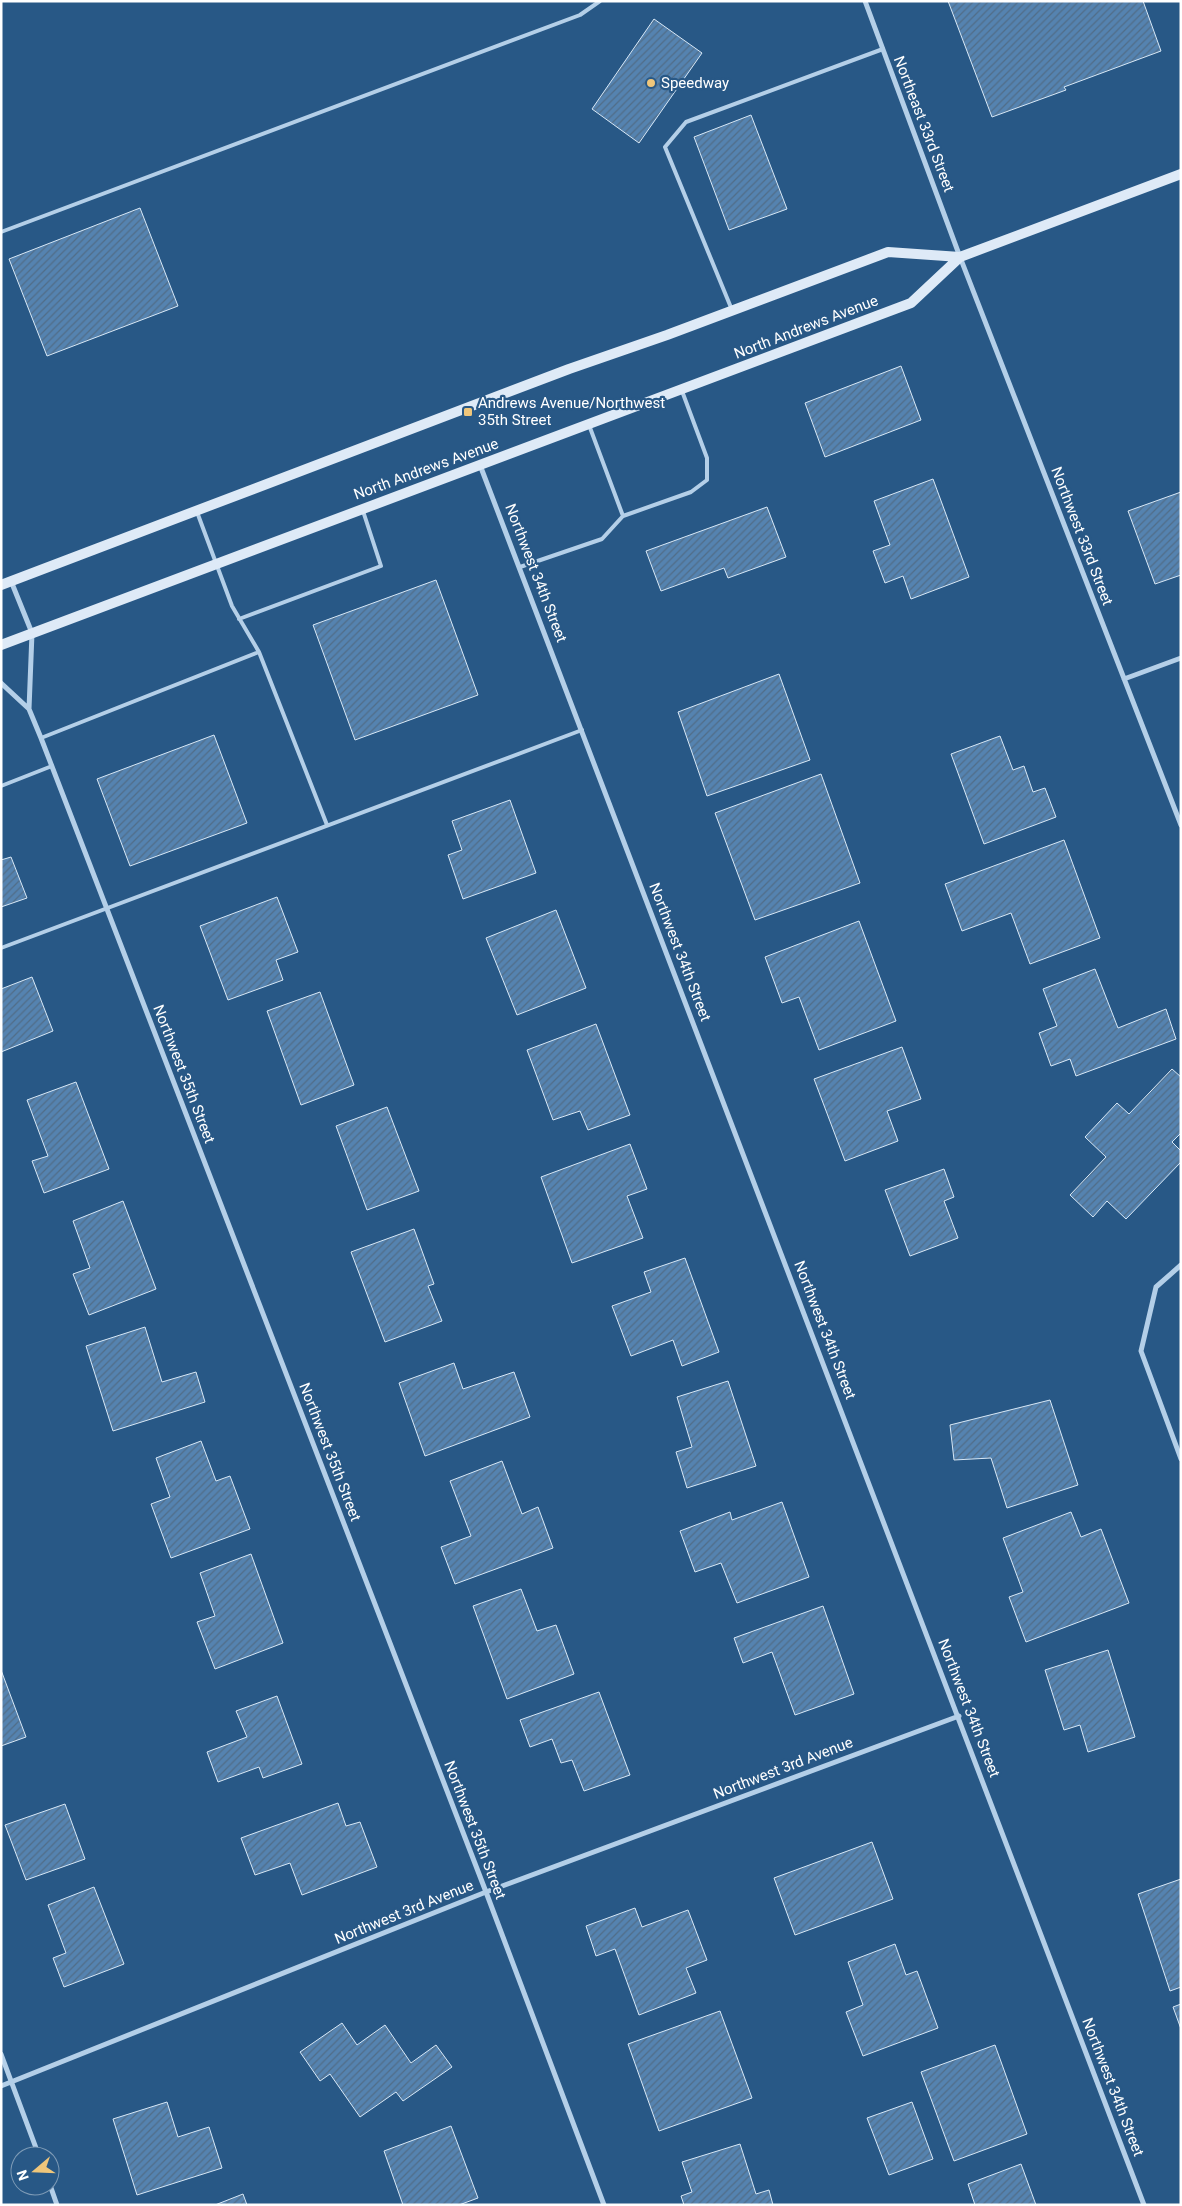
<svg xmlns="http://www.w3.org/2000/svg" width="1182" height="2206" viewBox="0 0 1182 2206" font-family="Roboto,sans-serif">
<defs>
<pattern id="building-hatch" width="6" height="6" patternUnits="userSpaceOnUse" patternTransform="scale(1.25)"><rect width="6" height="6" fill="#5583b0"/><path d="M-1 1l2-2M0 6l6-6M5 7l2-2" fill="none" stroke="#516d88"/></pattern>
</defs>
<rect width="100%" height="100%" fill="#285886"/>
<path fill="url(#building-hatch)" stroke="#d8e8f6" d="M948,1H1143L1161,51L1064,87L1066,90L992,117Z
M654,19L702,53L639,143L592,109Z
M751,115L787,209L729,230L694,137Z
M140,208L178,306L47,356L9,259Z
M901,366L921,420L825,457L805,403Z
M933,479L969,577L911,599L903,576L885,583L873,551L890,545L874,501Z
M1181,492V575L1155,584L1128,511Z
M767,507L786,557L728,578L724,568L661,591L646,551Z
M436,580L478,695L355,740L313,625Z
M779,674L810,760L707,796L678,712Z
M214,735L247,823L130,866L97,779Z
M1000,736L1013,770L1024,766L1033,792L1045,788L1056,817L984,844L951,754Z
M821,774L860,883L755,920L715,813Z
M510,800L536,873L463,899L448,855L462,850L452,821Z
M1064,840L1100,938L1030,964L1011,913L962,931L945,884Z
M11,857L27,898L1,907V860Z
M277,897L298,952L276,960L283,980L228,1000L200,926Z
M556,910L586,988L517,1015L486,938Z
M859,921L896,1021L819,1050L799,997L782,1003L765,957Z
M1095,969L1118,1028L1166,1009L1176,1039L1076,1076L1070,1059L1051,1066L1039,1033L1057,1026L1043,989Z
M32,977L53,1031L1,1052V989Z
M320,992L354,1085L301,1105L267,1011Z
M596,1024L630,1115L588,1130L580,1111L553,1120L527,1050Z
M902,1047L921,1099L887,1111L898,1141L845,1161L814,1079Z
M1172,1069L1181,1077V1133L1172,1142L1181,1151V1162L1126,1219L1107,1201L1093,1217L1070,1195L1106,1157L1085,1137L1117,1103L1129,1114Z
M76,1082L109,1169L44,1193L32,1161L48,1156L27,1100Z
M387,1107L419,1191L367,1210L336,1126Z
M630,1144L647,1189L627,1196L643,1238L572,1263L541,1177Z
M944,1169L954,1197L944,1201L958,1238L910,1256L885,1190Z
M123,1201L156,1289L89,1315L73,1274L90,1268L73,1221Z
M414,1229L434,1284L428,1286L442,1321L385,1342L351,1252Z
M685,1258L719,1352L682,1366L673,1340L631,1356L612,1306L651,1292L644,1272Z
M145,1327L162,1382L196,1372L205,1402L113,1431L86,1346Z
M454,1363L463,1389L514,1372L530,1417L425,1456L399,1383Z
M728,1381L756,1466L687,1488L676,1452L692,1447L677,1397Z
M1050,1400L1078,1485L1007,1508L991,1458L954,1460L950,1425Z
M201,1441L216,1481L230,1476L250,1529L171,1558L151,1504L170,1497L156,1458Z
M502,1461L522,1514L538,1507L553,1548L455,1584L441,1547L471,1536L450,1481Z
M782,1502L809,1577L737,1603L721,1563L695,1572L680,1531L730,1512L732,1520Z
M1071,1512L1081,1537L1101,1529L1129,1603L1026,1642L1009,1597L1023,1592L1003,1538Z
M251,1554L283,1643L215,1669L197,1622L215,1616L200,1573Z
M521,1589L537,1631L556,1625L574,1674L507,1699L473,1606Z
M823,1606L854,1694L795,1715L772,1652L743,1663L734,1638Z
M1108,1650L1135,1737L1088,1752L1080,1725L1064,1730L1045,1670Z
M1,1670L26,1737L1,1746Z
M599,1692L630,1775L584,1791L572,1760L561,1763L552,1739L530,1747L520,1720Z
M277,1696L302,1764L263,1778L259,1767L218,1782L207,1752L247,1737L236,1711Z
M338,1803L346,1826L360,1822L377,1867L302,1895L290,1863L255,1875L241,1838Z
M65,1804L85,1859L26,1880L5,1825Z
M872,1842L893,1899L795,1935L774,1878Z
M1181,1879V1987L1170,1991L1138,1894Z
M94,1887L124,1964L64,1987L53,1958L66,1953L48,1905Z
M635,1908L642,1927L688,1910L707,1960L686,1968L696,1993L639,2015L615,1949L596,1956L586,1926Z
M895,1944L906,1975L917,1971L938,2028L863,2056L846,2012L863,2005L848,1962Z
M1181,2004V2029L1173,2007Z
M720,2011L752,2098L659,2131L628,2044Z
M342,2023L357,2045L385,2025L411,2063L436,2045L452,2067L403,2101L396,2092L360,2117L330,2074L320,2081L300,2052Z
M995,2045L1027,2134L954,2161L921,2072Z
M167,2102L178,2137L209,2127L222,2168L137,2195L113,2119Z
M912,2102L933,2159L889,2175L867,2118Z
M451,2126L478,2198L459,2205H403L384,2151Z
M740,2144L756,2194L769,2190L773,2205H684L681,2196L692,2192L682,2162Z
M1021,2164L1036,2205H975L968,2184Z
M243,2194L247,2205H215Z"/>
<g fill="none" stroke-linecap="round" stroke-linejoin="round">
<path stroke="#b4cfe8" stroke-width="4" d="M1,232L580,15L600,1
M732,310L665,147L686,122L883,49
M589,425L623,516
M197,512L232,606L259,652L327,825
M520,567L602,539L623,516L691,492L707,480V458L682,391
M239,619L381,566L363,511
M41,738L259,652
M1,786L52,766
M1,948L582,730"/>
<path stroke="#b4cfe8" stroke-width="5" d="M865,1L960,257L1181,825
M480,465L1144,2205
M11,581L32,633L29,709
M1124,679L1181,658
M1,683L29,709L41,738L486,1892L604,2205
M1181,1265L1156,1287L1141,1351L1181,1459
M1,2054L39,2156
M1,2086L486,1892L959,1716
M50,2185L57,2205"/>
<path stroke="#deeaf7" stroke-width="10" d="M1,585L569,369L667,335L888,252L960,257
M1,645L911,303L960,257L1181,174"/>
</g>
<g fill="#efc67b" stroke="#285886" stroke-width="2">
<circle cx="651" cy="83" r="5"/>
<rect x="463" y="407" width="10" height="10" rx="2.5"/>
</g>
<g text-anchor="middle" stroke-width="4.5" stroke-linejoin="round" paint-order="stroke">
<g font-size="15" fill="#fff" stroke="#285886" text-anchor="start">
<text x="661" y="88">Speedway</text>
<text x="478" y="408">Andrews Avenue/Northwest<tspan x="478" dy="17">35th Street</tspan></text>
</g>
<g font-size="15" fill="#fff" stroke="#285886">
<text transform="translate(924 124) rotate(69)" y="5">Northeast 33rd Street</text>
<text transform="translate(806 327) rotate(-21)" y="5">North Andrews Avenue</text>
<text transform="translate(426 469) rotate(-20)" y="5">North Andrews Avenue</text>
<text transform="translate(1082 536) rotate(69)" y="5">Northwest 33rd Street</text>
<text transform="translate(536 573) rotate(69)" y="5">Northwest 34th Street</text>
<text transform="translate(680 952) rotate(69)" y="5">Northwest 34th Street</text>
<text transform="translate(184 1074) rotate(69)" y="5">Northwest 35th Street</text>
<text transform="translate(825 1330) rotate(69)" y="5">Northwest 34th Street</text>
<text transform="translate(330 1452) rotate(69)" y="5">Northwest 35th Street</text>
<text transform="translate(969 1708) rotate(69)" y="5">Northwest 34th Street</text>
<text transform="translate(783 1768) rotate(-21)" y="5">Northwest 3rd Avenue</text>
<text transform="translate(475 1830) rotate(69)" y="5">Northwest 35th Street</text>
<text transform="translate(404 1912) rotate(-22)" y="5">Northwest 3rd Avenue</text>
<text transform="translate(1113 2087) rotate(69)" y="5">Northwest 34th Street</text>
</g>
</g>
<rect width="1182" height="2206" fill="none" stroke="#ffffff" stroke-width="5"/>
<g transform="translate(35 2171) rotate(251)"><circle r="24" fill="#285886" stroke="#7e9bb6"/>
<path d="M0-4L9 19L0 12L-9 19Z" fill="#efc67b"/>
<text y="-8" font-size="14" font-weight="bold" text-anchor="middle" fill="#ffffff">N</text>
</g>
</svg>
